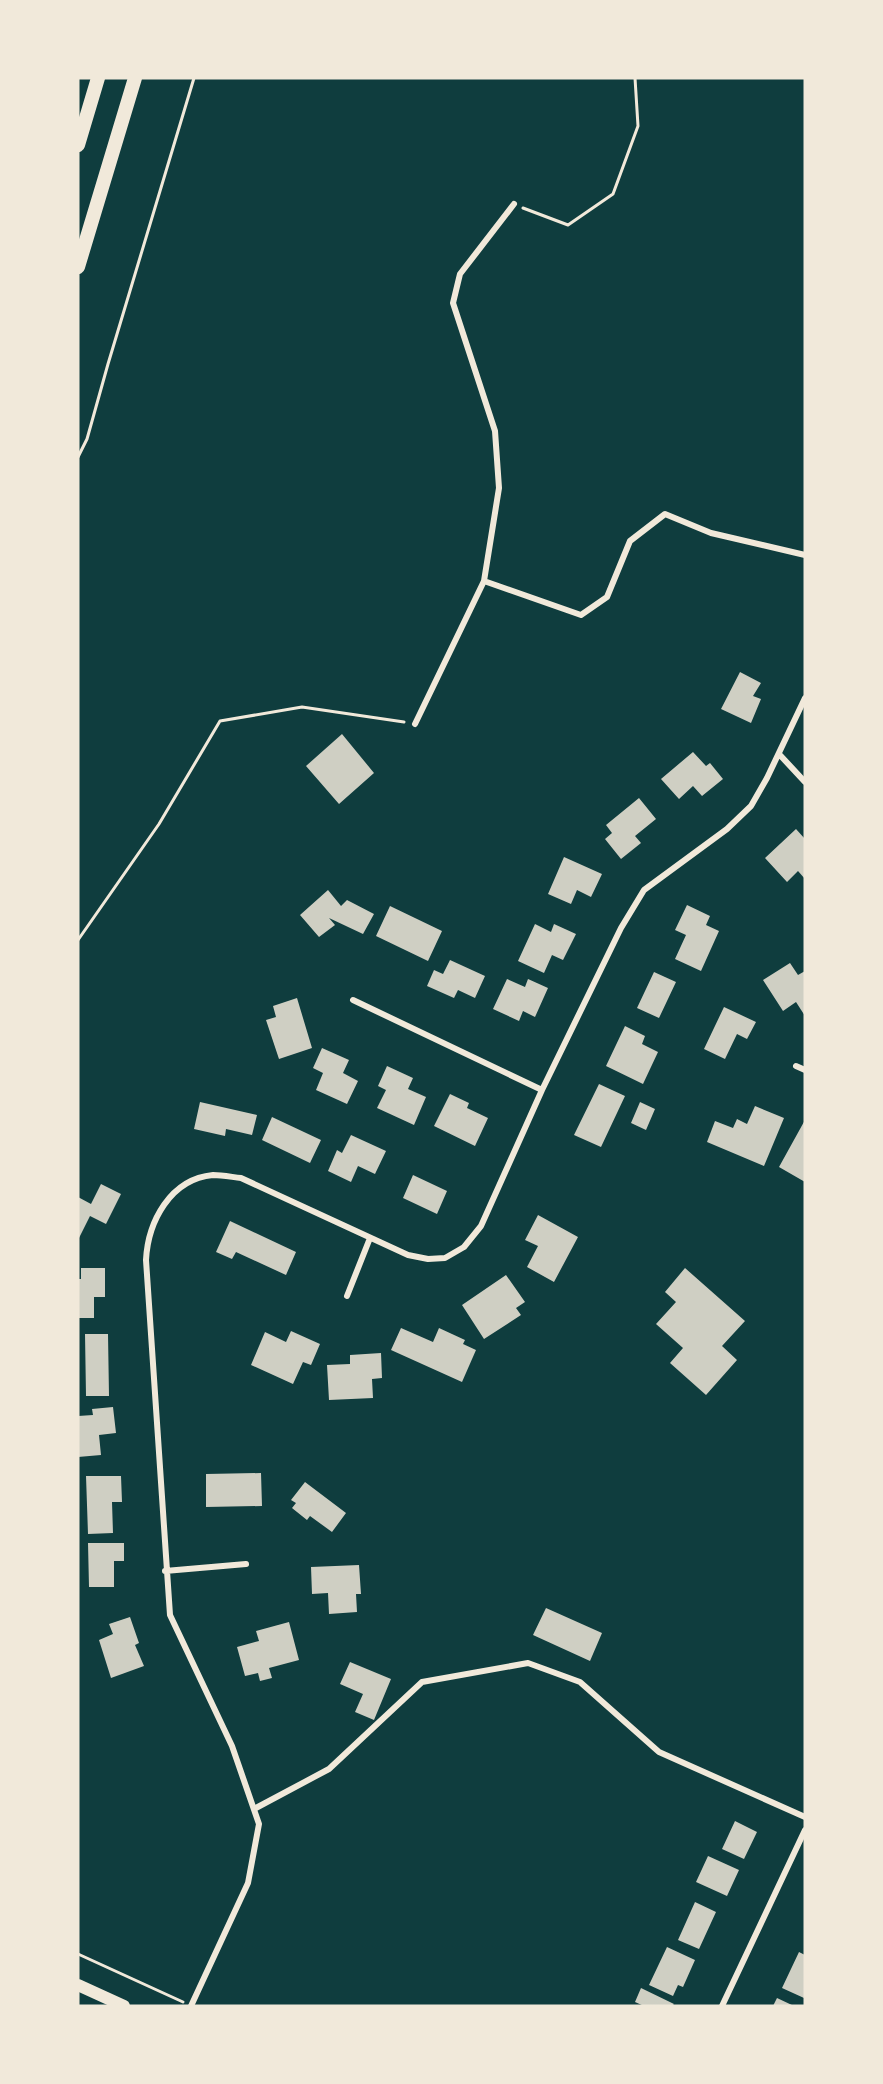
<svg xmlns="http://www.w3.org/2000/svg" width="883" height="2084" viewBox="0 0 883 2084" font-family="'Archivo Narrow',sans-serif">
<rect width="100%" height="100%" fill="#0f3d3e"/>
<path fill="#cfcfc3" d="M740,672L761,683L753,696L761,699L751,723L721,709Z
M342,734L374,773L339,804L306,766Z
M693,752L706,766L710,763L723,779L702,796L693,786L679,799L661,779Z
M639,798L656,819L635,836L641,843L621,859L605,839L612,833L606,825Z
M796,829L805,839V879L798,871L787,882L765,858Z
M564,857L602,874L591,897L577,890L571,904L548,894Z
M328,890L341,906L347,900L374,914L363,934L329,918L335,925L319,937L300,915Z
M687,905L710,916L706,925L719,931L701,971L675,959L686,935L675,930Z
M390,906L442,931L428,961L376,936Z
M535,924L551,932L554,924L576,934L563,960L552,955L544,973L518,961Z
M450,960L485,976L475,998L458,990L454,998L427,986L434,970L443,974Z
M790,963L798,975L805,971V1016L796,1002L783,1011L763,980Z
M654,972L676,982L659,1018L637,1008Z
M507,979L525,987L528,979L548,988L535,1017L523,1011L519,1021L493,1009Z
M297,998L312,1048L279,1059L266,1020L276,1017L273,1006Z
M724,1007L756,1022L747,1039L737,1034L725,1059L704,1049Z
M625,1026L645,1036L642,1044L658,1052L643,1084L606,1066Z
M322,1048L349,1060L343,1073L358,1081L347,1104L316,1090L323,1073L313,1068Z
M387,1066L413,1078L408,1089L426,1097L414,1125L377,1108L386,1090L378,1086Z
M599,1084L625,1096L601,1147L574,1135Z
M450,1094L469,1103L467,1108L488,1118L475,1146L434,1126Z
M200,1102L257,1115L252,1135L226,1129L225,1136L194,1129Z
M640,1102L655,1109L646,1130L631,1123Z
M755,1106L784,1118L764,1166L707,1142L715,1121L733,1128L737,1119L747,1124Z
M272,1117L321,1140L310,1163L262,1140Z
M805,1120V1182L779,1167Z
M351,1135L386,1151L375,1174L358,1166L351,1182L328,1171L337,1150L342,1153Z
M413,1175L447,1191L437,1214L403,1198Z
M101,1184L121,1194L106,1224L90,1216L78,1240V1197L91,1204Z
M538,1215L578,1237L554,1282L527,1267L538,1246L525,1240Z
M230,1221L296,1252L286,1275L236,1252L232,1259L216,1252Z
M81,1268H105V1297H94V1318H78V1279H81Z
M685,1268L745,1321L722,1346L737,1360L706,1395L670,1363L683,1348L656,1324L676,1302L665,1292Z
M506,1275L525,1302L516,1308L521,1315L484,1339L462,1305Z
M401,1328L433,1342L439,1328L465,1340L463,1344L476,1350L462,1382L391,1350Z
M291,1331L320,1344L311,1365L303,1362L293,1384L251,1365L265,1332L286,1342Z
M85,1334H108L109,1396H86Z
M381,1353L382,1378L372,1379L373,1398L329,1400L327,1365L350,1364V1355Z
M113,1407L116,1433L99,1435L101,1455L78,1457V1416L93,1415L92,1409Z
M261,1473L262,1506L206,1507V1474Z
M86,1476H121L122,1502H112L113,1533L88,1534Z
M305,1482L346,1513L332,1532L310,1516L307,1520L292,1508L296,1503L291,1500Z
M88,1543H124V1561H114V1587H89Z
M359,1565L361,1594H356L357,1612L329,1614L328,1593L312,1594L311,1567Z
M546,1608L602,1633L590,1661L533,1635Z
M130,1617L139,1643L135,1645L144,1666L111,1678L99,1640L113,1634L109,1624Z
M289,1622L299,1660L269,1668L272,1678L260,1681L258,1673L245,1676L237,1647L259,1641L256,1631Z
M350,1662L391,1679L374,1720L355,1712L363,1694L340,1684Z
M735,1821L757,1832L744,1859L722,1849Z
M708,1856L739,1870L727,1896L696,1882Z
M695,1902L716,1912L699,1949L678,1940Z
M667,1947L695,1960L683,1987L678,1985L673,1996L649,1985Z
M799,1952L805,1955L804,1998L782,1988Z
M641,1988L674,2004L672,2006H644L635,2002Z
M777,1998L794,2006H773Z"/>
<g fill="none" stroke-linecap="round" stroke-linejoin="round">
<path stroke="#f1e9da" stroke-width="3" d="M523,208L568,225L613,194L638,126L635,78
M78,457L87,439L108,364L194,78
M78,940L159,824L220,721L302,707L404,722
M78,1954L183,2002"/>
<path stroke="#f1e9da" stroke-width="6" d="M484,581L499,488L495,431L453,303L460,274L514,204
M415,724L484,581L581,615L607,597L630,541L665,514L711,533L805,555
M779,754L805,782
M353,1000L542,1090
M796,1066L805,1070
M347,1296L370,1238
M165,1571L246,1564
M254,1809L329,1769L422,1682L528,1663L580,1682L659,1752L805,1817
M191,2006L248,1883L259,1824L232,1746L170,1615L146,1260C148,1222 170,1179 213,1175C222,1175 232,1177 241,1178L408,1255L428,1259L445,1258L464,1247L481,1226L542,1090L621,928L644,890L727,829L751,806L767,778L805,698
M722,2006L805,1830"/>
<path stroke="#f1e9da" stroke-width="12" d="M78,1985L124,2006"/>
<path stroke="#f1e9da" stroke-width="14" d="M78,145L98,78
M78,267L135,78"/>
</g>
<rect width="883" height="2084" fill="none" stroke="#f1e9da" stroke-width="159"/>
</svg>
